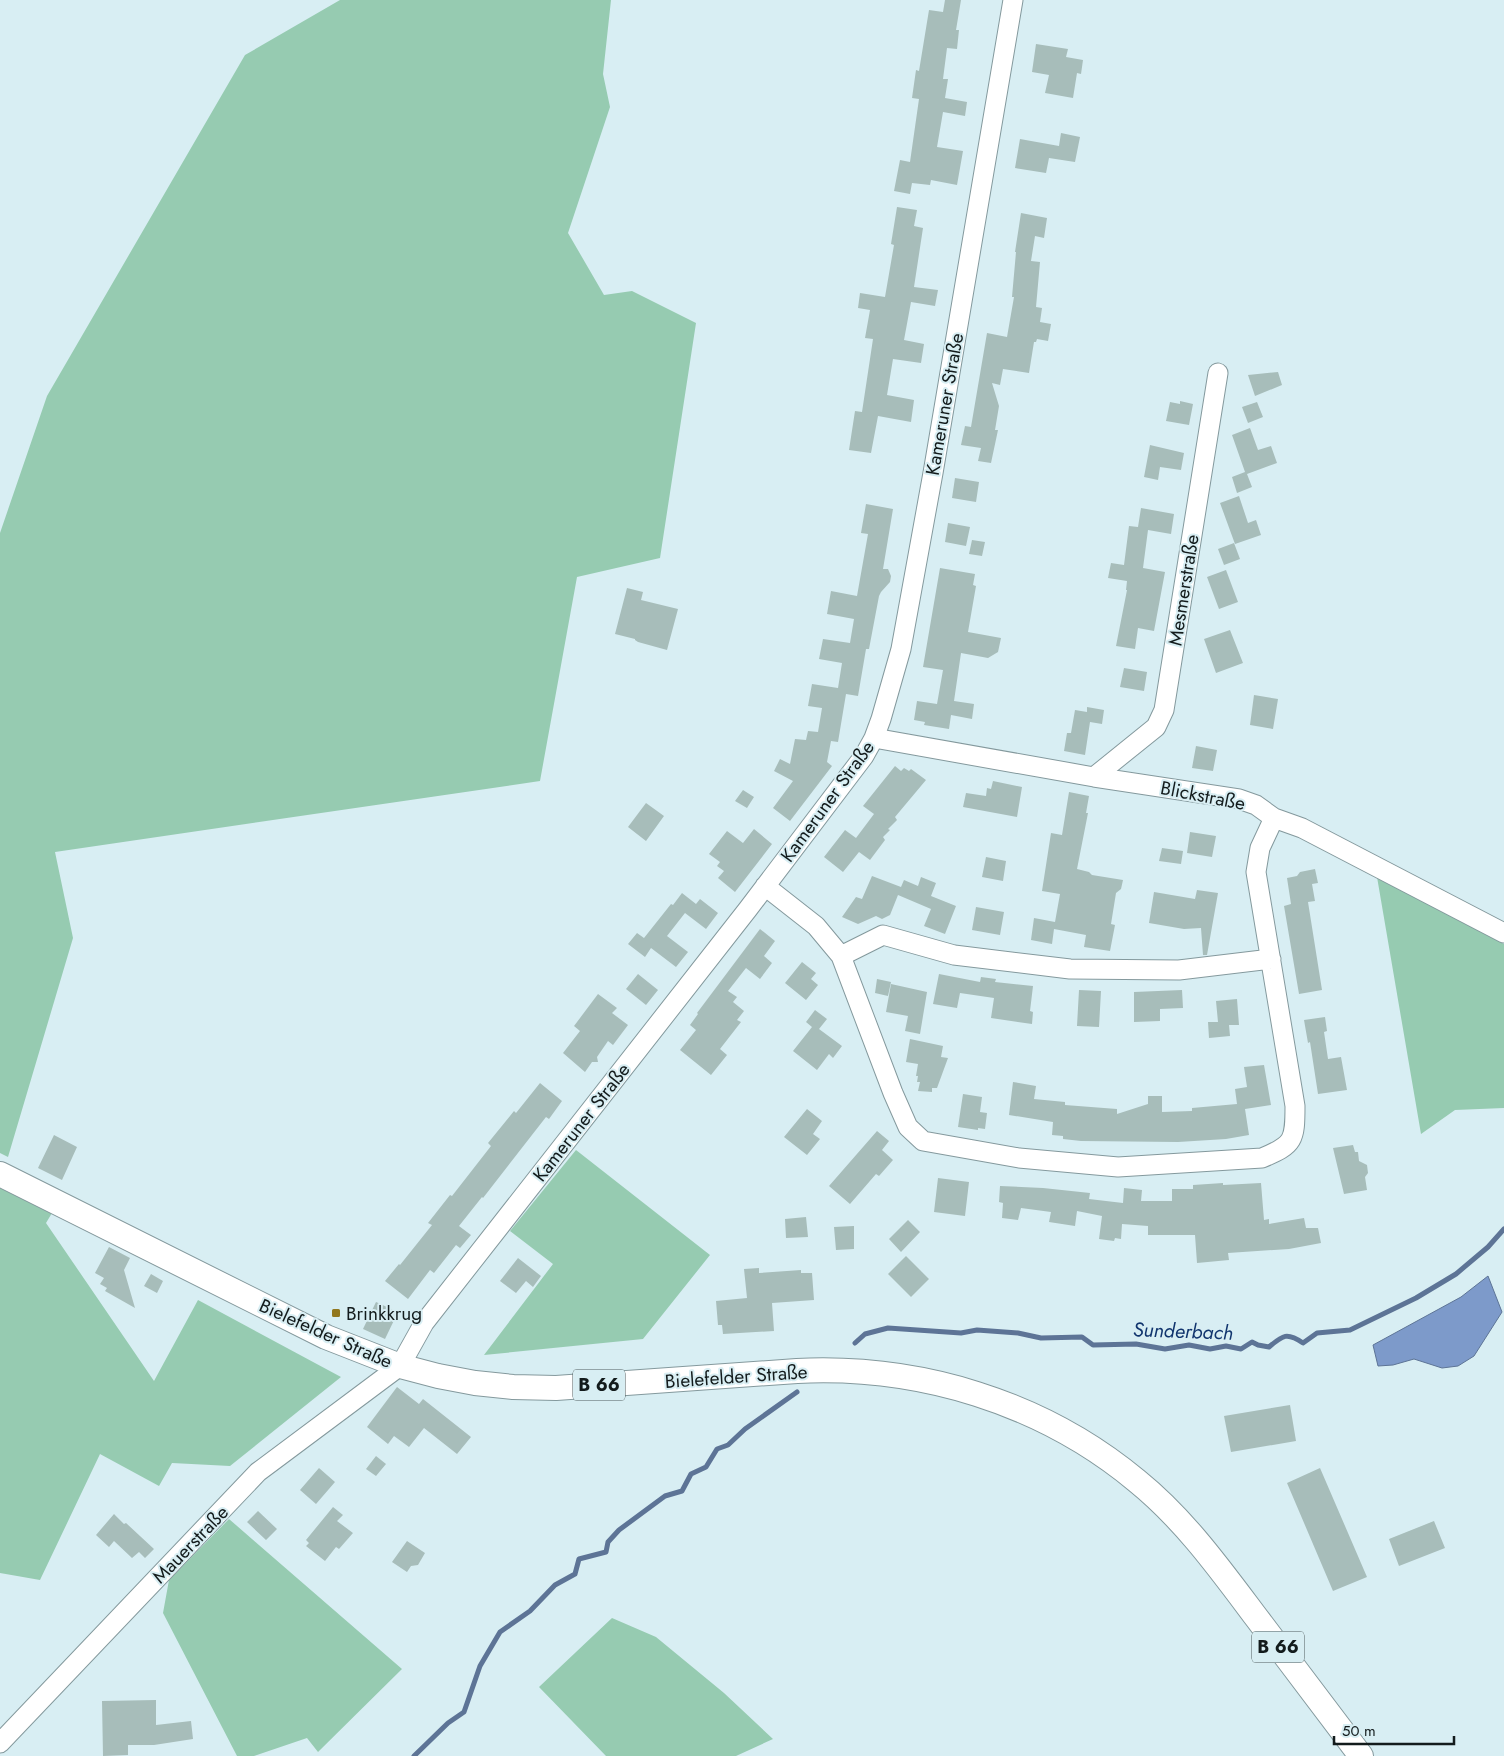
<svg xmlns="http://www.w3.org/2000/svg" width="1504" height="1756" viewBox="0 0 1504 1756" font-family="Jost,sans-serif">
<rect width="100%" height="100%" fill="#d8eef3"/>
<path fill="#96cbb1" d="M340,0H611L603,74L610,107L568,233L604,295L632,291L696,323L660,558L577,577L540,781L55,852L73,938L8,1157L0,1153V533L47,396L245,55Z
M1377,877L1504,944V1108L1455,1110L1421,1134Z
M576,1150L710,1255L643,1339L484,1355L553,1264L510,1231Z
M0,1187L52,1213L46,1223L154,1381L198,1300L341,1377L230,1466L172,1463L159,1486L100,1454L40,1580L0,1573Z
M229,1519L402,1669L318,1752L307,1738L254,1756H237L163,1613L169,1580Z
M612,1618L656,1637L724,1693L773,1739L736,1756H606L539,1687Z"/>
<path fill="#7d9aca" stroke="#5d7496" d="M1488,1276L1502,1312L1474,1356L1458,1366L1442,1368L1414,1359L1393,1365L1378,1366L1373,1345L1461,1297Z"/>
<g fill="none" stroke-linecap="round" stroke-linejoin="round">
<path stroke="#5d7496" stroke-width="5" d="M855,1343L865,1334L888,1328L961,1333L977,1330L1018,1333L1041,1338L1082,1337L1093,1345L1136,1344L1165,1349L1189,1345L1210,1349L1226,1346L1241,1349L1252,1342L1258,1345L1269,1347C1283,1335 1287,1332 1303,1343L1317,1333L1350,1330L1416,1298L1456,1274L1488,1247L1504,1229
M414,1756L448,1723L464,1712L480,1666L500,1632L530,1611L555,1585L575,1574L579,1559L606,1552L608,1542L619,1530L665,1496L682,1491L691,1474L706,1467L717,1449L728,1445L745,1429L797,1392"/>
</g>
<path fill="#a7bdba" d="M945,0H961L956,30H959L957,49L947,48L943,79H948L945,98L967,102L965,116L943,112L937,147L963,151L957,185L931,180L930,185L912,183L910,194L894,191L900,160L910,162L919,99L912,98L916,70L919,71L929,10L943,12Z
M1036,44L1068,49L1066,57L1083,60L1081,74L1077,73L1073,98L1045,93L1049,75L1032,72Z
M1061,133L1080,137L1075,162L1049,158L1046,173L1015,168L1020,139L1059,146Z
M897,207L917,210L914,226L923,228L914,287L938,290L935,306L911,302L904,340L924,344L921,363L893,359L887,395L914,400L911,422L878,416L871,453L849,450L855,411L862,412L873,339L865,338L870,310L858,308L860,293L885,297L894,245L891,244Z
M1021,213L1047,218L1044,238L1035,236L1031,261L1040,262L1036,307L1042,308L1040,322L1051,324L1048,341L1037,339L1036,342H1034L1029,373L1003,369L1000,385L992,383L999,406L995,430H998L991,463L978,461L981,448L961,445L965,426L971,427L987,333L1007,337L1014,297H1012L1016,252H1015Z
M1278,372L1282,385L1255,396L1248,375Z
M1180,401L1193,404L1189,425L1166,421L1170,402L1180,404Z
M1257,402L1263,417L1248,423L1242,407Z
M1250,428L1258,450L1271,446L1277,463L1247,474L1252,487L1237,493L1232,477L1245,472L1232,435Z
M1150,445L1184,453L1181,470L1160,467L1158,480L1144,477Z
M955,478L979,482L976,502L952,498Z
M1239,496L1248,523L1256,520L1261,535L1235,544L1220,503Z
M866,504L893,509L883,569H888L891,576L890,582L881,592L879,596L869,649H866L858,696L846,694L838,742L831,741L827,762L832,766L790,821L773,808L793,781L774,771L780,759L790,764L795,739L806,740L808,731L818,732L822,708L808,706L812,684L838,688L842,663L819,659L823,639L850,643L854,619L827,614L831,591L857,596L868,534L861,533Z
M1141,508L1174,514L1171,534L1148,530L1143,568L1165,572L1154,631L1138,628L1135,649L1116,646L1127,590H1126L1127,581L1108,578L1111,563L1124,565L1129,526L1138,527Z
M948,523L970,527L966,546L945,542Z
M972,540L985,542L982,556L969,554Z
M1234,543L1240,559L1224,565L1218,549Z
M940,568L975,574L973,585L976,586L968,632L1001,638L998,652L988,658L961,653L954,701L974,704L972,719L951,715L949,729L924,725L925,722L914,720L917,701L937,704L943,670L923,667Z
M1226,570L1238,602L1219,609L1207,577Z
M627,588L643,592L641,600L678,609L667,650L638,642L635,640V639L615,634Z
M1230,630L1243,663L1216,673L1204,639Z
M1124,668L1147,672L1144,691L1120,687Z
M1254,695L1278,699L1273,729L1250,725Z
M1087,707L1104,710L1102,724L1090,722L1085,755L1064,751L1067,733H1071L1075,710L1087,712Z
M1196,746L1217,750L1213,771L1192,768Z
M895,766L901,771L904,768L909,771L911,769L926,780L895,817L897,820L888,829L890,830L883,837L885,840L870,860L859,852L843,872L824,857L845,830L856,838L874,814L863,806Z
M993,781L1022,787L1017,817L963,807L966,793L986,796L987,788L991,789Z
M743,790L754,797L747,808L735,801Z
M1069,792L1089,796L1086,813H1088L1077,869L1089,872L1092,875L1123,880L1121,889L1116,893L1111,924L1115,925L1110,951L1084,947L1086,935L1054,929L1052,944L1031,940L1034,918L1055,922L1060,894L1042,891L1051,833L1062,835Z
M646,803L664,816L646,841L628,827Z
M754,829L772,844L735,892L718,878L724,871L717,866L720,862L709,854L727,831L743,843Z
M1190,832L1216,836L1212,857L1187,853Z
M1162,848L1183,851L1181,864L1159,861Z
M986,857L1006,861L1003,881L982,877Z
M1315,869L1318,883L1312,884L1315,901L1308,902L1322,990L1299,994L1284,906L1291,904L1287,878L1297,876L1300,872Z
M872,876L901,887L904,880L918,886L921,877L936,883L931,896L956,906L945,934L924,926L931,909L898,895L890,915L882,919L876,916L858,924L842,917L856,897L862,899Z
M1197,890L1218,893L1207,955H1203L1201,928L1184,929L1149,923L1154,892L1195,899Z
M682,893L696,904L700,899L718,913L706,929L685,913L667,936L688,952L676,967L651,948L645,957L628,944L637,933L644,938L671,904L673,905Z
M976,907L1004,912L1000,935L972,930Z
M760,929L775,941L764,956L772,963L760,979L746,968L728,991L737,997L733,1002L744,1011L737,1020L741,1022L720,1049L727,1055L711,1075L680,1050L696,1030L690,1025L698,1014L697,1013Z
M802,962L816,973L811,979L818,985L806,1000L785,983Z
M638,974L658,990L646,1005L626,989Z
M939,974L980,982L981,977L996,979L995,982L1033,986L1030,1011L1033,1012L1032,1024L991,1018L994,998L960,993L957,1008L933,1004Z
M877,979L891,982L888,996L875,993Z
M891,984L927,992L920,1034L905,1031L908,1016L886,1012Z
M1079,990L1101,991L1099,1027L1077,1026Z
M1182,990L1183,1008L1160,1009V1021L1134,1022V992Z
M598,994L617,1008L612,1013L628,1025L613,1045L608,1041L597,1057L598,1062H592L585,1072L563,1053L580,1031L574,1026Z
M1237,999L1239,1025H1229L1230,1036L1209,1038L1208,1022H1218L1216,1001Z
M815,1010L827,1019L819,1029L842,1046L833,1058L829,1054L817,1070L793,1051L812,1027L806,1022Z
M1325,1017L1327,1031L1324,1032L1328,1059L1341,1057L1347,1090L1318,1094L1310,1042L1308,1043L1304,1020Z
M910,1039L943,1046L941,1057L948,1058L937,1088H932V1092L918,1091L920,1082H917L918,1076H916L918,1064L906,1062Z
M1264,1065L1271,1105L1245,1109L1249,1135L1226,1139L1178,1142L1081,1141L1063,1139V1136L1052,1135L1053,1122L1009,1115L1013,1082L1036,1086L1034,1099L1065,1102V1105L1117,1109V1114L1148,1104V1096H1162V1112L1192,1111V1108L1237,1104L1235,1089L1247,1087L1244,1067Z
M540,1083L562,1101L549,1119L546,1117L483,1198L482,1197L459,1226L471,1235L460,1248L456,1245L434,1273L430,1270L408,1299L385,1281L399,1264L400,1265L432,1225L428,1223L450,1195L452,1196L491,1146L488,1143L514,1111L516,1113Z
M963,1094L982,1097L980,1112L987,1113L985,1129L978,1128V1130L958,1127Z
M807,1109L822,1121L813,1134L820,1139L807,1155L784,1137Z
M877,1131L889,1141L882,1150L893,1160L879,1176L876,1174L850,1204L829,1186Z
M54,1135L77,1147L62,1180L38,1168Z
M1353,1145L1355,1152H1358L1359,1161L1367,1165L1368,1173L1365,1177L1367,1190L1344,1194L1333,1148Z
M938,1178L969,1182L965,1216L934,1212Z
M1223,1183V1185L1261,1183L1264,1220L1269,1219V1224L1304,1218L1306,1228H1318L1321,1243L1289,1249L1228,1253L1229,1260L1197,1263L1195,1235H1148V1226L1122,1224L1121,1239L1115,1238L1114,1241L1099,1239L1102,1216L1077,1211L1075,1226L1049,1222L1051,1212L1021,1208L1018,1220L1002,1218L1003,1203L999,1202L1000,1186L1043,1188L1090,1193L1089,1199L1123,1203L1124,1188L1142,1190L1141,1201H1172V1189H1193V1185Z
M806,1217L808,1237L786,1238L785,1219Z
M908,1220L920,1232L901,1252L889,1239Z
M854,1226V1249L836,1250L834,1227Z
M109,1247L130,1258L124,1270L135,1308L105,1291L107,1288L100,1284L104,1278L95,1273Z
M906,1256L929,1279L911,1297L888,1274Z
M518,1258L541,1276L533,1287L526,1281L516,1293L500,1281Z
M759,1268V1273L801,1270V1273H812L814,1300L772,1303L774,1331L723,1334L722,1325H718L716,1301L747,1298L744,1269Z
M151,1274L163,1281L157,1293L144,1286Z
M376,1302L398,1312L385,1339L363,1329Z
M397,1387L419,1404L423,1399L471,1437L457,1454L424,1428L409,1447L394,1436L388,1444L367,1427Z
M1290,1405L1296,1441L1231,1452L1224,1416Z
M376,1456L386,1464L376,1476L366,1469Z
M319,1468L335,1482L316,1504L300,1490Z
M1320,1468L1367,1577L1333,1591L1287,1483Z
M333,1507L343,1515L337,1521L353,1533L339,1549L336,1547L325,1561L306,1546L309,1543L306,1540Z
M258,1511L277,1529L266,1540L247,1522Z
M114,1514L124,1524L126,1523L154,1549L145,1558L139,1552L132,1558L114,1541L109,1547L96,1535Z
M1434,1521L1445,1548L1399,1566L1389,1539Z
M407,1541L425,1553L418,1565L411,1566L407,1572L392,1562Z
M156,1700V1725L191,1721L193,1739L154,1745H128V1755L103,1756L102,1701Z"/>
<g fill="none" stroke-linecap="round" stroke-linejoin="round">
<defs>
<path id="minor" d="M874,738L1094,777L1239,799L1256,805L1274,818L1302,828L1504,933
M1094,777L1156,727L1164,710L1218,373
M765,886L816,926L841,956L893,1093L908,1127L923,1141L1019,1158L1118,1167L1262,1158C1294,1145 1295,1140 1295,1106L1256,872L1260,848L1274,818
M841,956L883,935L954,955L1070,969L1179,970L1271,959
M0,1743L258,1472L400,1366L424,1323L748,909L864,756L874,738L881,719L901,649L933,473L1013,0"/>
<path id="major" d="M0,1174L326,1337L400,1366L438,1376L475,1383L513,1387L556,1388L797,1371C919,1365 1042,1402 1137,1481C1184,1519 1220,1569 1256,1617C1291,1663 1326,1710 1361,1756"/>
</defs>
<use href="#minor" stroke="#84999d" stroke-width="21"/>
<use href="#major" stroke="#84999d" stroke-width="26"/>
<use href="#minor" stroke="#fff" stroke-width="19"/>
<use href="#major" stroke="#fff" stroke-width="24"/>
</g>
<rect fill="#91771d" stroke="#d8eef3" stroke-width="2" x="331" y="1308" width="10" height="10" rx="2.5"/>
<g text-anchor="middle" stroke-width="4" stroke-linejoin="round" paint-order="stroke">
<g fill="#d8eef3" stroke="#4e5a5c" stroke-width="1">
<rect x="573" y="1369.5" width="52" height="31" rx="4"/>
<rect x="1252" y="1631.5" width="52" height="31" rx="4"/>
</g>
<g font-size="18" font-weight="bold" fill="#131b1c">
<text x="599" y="1391">B 66</text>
<text x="1278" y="1653">B 66</text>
</g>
<g font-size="19" fill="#131b1c" stroke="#d8eef3">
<text transform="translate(944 404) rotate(-80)" y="7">Kameruner Straße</text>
<text transform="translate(1183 590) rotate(-81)" y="7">Mesmerstraße</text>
<text transform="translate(1203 795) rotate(11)" y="7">Blickstraße</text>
<text transform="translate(827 801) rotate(-54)" y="7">Kameruner Straße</text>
<text transform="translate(581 1122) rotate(-52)" y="7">Kameruner Straße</text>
<text transform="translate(326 1333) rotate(24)" y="7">Bielefelder Straße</text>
<text transform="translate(736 1376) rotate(-4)" y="7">Bielefelder Straße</text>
<text transform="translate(190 1544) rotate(-46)" y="7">Mauerstraße</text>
</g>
<g font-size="19" fill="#131b1c" stroke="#d8eef3" text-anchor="start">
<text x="346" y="1320">Brinkkrug</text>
</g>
<g font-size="20" font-style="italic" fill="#11356e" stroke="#d8eef3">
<text transform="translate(1183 1331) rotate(2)" y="7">Sunderbach</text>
</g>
</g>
<path d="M1334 1736v8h120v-8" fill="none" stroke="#131b1c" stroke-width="2.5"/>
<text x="1342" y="1736" font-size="15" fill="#131b1c" stroke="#d8eef3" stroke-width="4" paint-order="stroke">50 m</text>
</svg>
